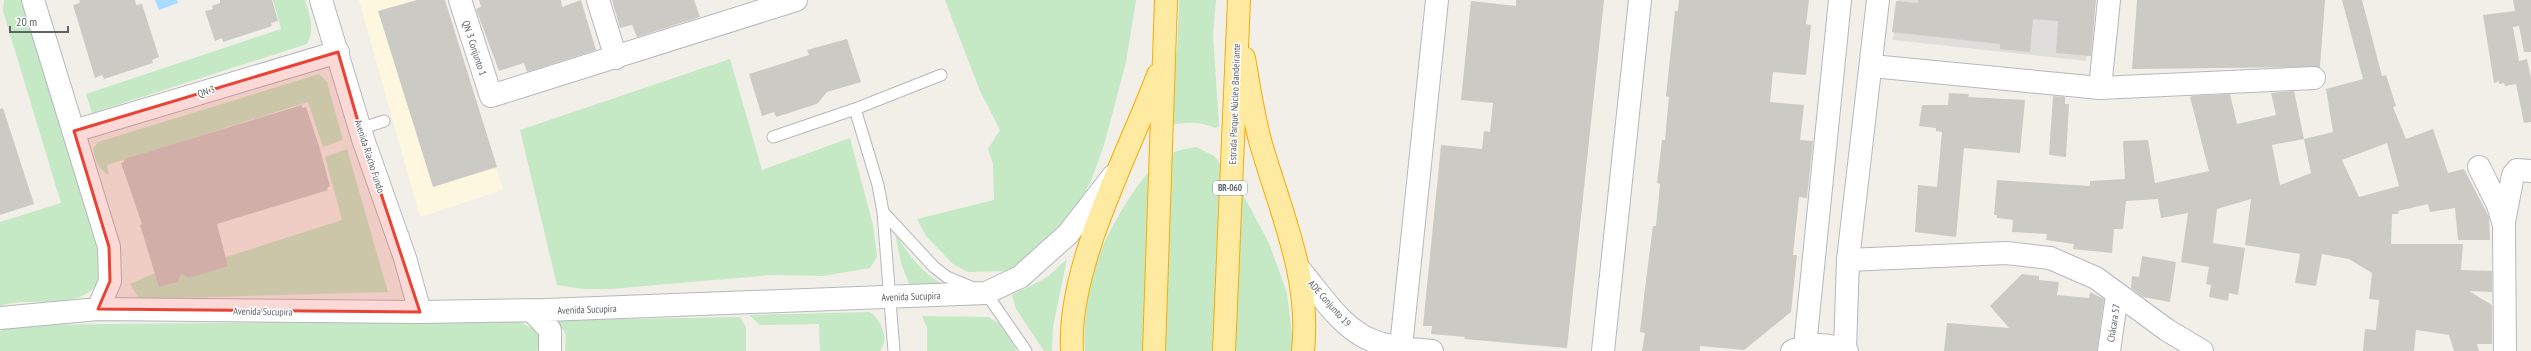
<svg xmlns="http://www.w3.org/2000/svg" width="2531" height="351" viewBox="0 0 2531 351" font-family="'PT Sans Narrow',sans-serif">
<rect width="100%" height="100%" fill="#f1efe8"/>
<path fill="#fef7e0" d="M359,0H445L503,190L420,217Z"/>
<path fill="#e0deda" d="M1897,0H2092L2086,61L1893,40Z"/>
<path fill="#c5e8c5" d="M4,0H24L99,244C100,250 103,259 102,265C98,318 32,294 0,306V222L61,203L3,11Z
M273,0H305C310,16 315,28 307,44L92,113L86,94L281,29Z
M945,0H1136L1126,62L1104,145L1091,181L1079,204L1038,254L1006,271L968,272L953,264L926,236L917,219L994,200L993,164L988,149L1000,130L980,91Z
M1179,0H1216L1213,34L1219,126L1216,128C1196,119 1178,123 1157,128L1177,51Z
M730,59L762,170L850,138L873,225L877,257L870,268L823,276L772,275L610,289H584L557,285L520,130Z
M319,74L327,82L343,140L323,147L308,102L107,165L109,175C98,169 95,161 93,149L98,142Z
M1196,147L1214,156L1240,189L1269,243L1287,293L1294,351H1085C1083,321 1088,286 1098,258C1108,231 1144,166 1170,154C1178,150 1187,149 1196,147Z
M347,149L388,292L142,299L138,297L130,284L150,275L219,255L226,257L342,220L325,157Z
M895,233C908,255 925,277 950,288L912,291L901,263Z
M1067,259L1053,326L1052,351H1044L1016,309L1012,295L1046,278Z
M870,312C881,320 890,339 880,351H820L819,324L760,325L749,315Z
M922,316L988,317L1002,325L1017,351H927V328Z
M740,317L746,327V351H565L566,335L556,318L569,320Z
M517,320L535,330L541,341L537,351H0V331L15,325Z"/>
<path fill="#aadaff" d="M155,0H177L178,3L159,10Z"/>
<path fill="#cccac5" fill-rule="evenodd" d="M79,0H135L136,5L142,4L159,57L152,60L153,63L104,79L102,75L95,78L73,5L80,3Z
M220,0H272L278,21L271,23L272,26L223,42L222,38L215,41L205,11L213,9L212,6L220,3Z
M417,0H445L497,167L433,187L378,11Z
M479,0H561L562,7L581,0L596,50L527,72L524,63L499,71L476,9L481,7Z
M612,0H694L700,17L637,37L632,25L620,28Z
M1516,0H1604L1567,348L1464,339L1465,337L1431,334L1432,326H1423L1441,145L1482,149L1484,131L1490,132L1493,103L1461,100L1471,1L1516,6Z
M1679,0H1809L1806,24L1811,25L1806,75L1773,72L1770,102L1804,105L1800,140L1813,141L1807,198L1799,197L1793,255H1797L1791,312L1744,350L1700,346V351H1642L1645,333L1640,332L1645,288L1653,226H1656L1660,184L1657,183L1662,140H1665L1667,118L1669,97L1666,96L1675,11H1678Z
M1918,0H2096L2091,56L2056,53L2058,21L2033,19L2030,52L2000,49V44L1892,32L1896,1L1918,3Z
M2137,0H2325L2320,67L2132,69Z
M2342,0H2362L2382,76L2386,75L2396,106L2393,107L2406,139L2433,129L2448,173L2464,169L2489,217L2490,240H2458L2455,208L2430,212L2428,204L2398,211L2399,214H2392L2391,244H2463L2461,270L2492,271V292L2469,291L2492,305V344H2477L2479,351H2454L2449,335L2416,330L2414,351H2363L2365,329L2376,330L2379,300L2369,299L2372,273L2349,259L2322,254L2316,286L2295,283L2300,254L2245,245L2251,199L2217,209L2213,243L2245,248L2238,295L2229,293L2228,301L2209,297L2211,285L2206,284L2209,267L2181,262L2188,213L2161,218L2158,199L2126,201L2123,229H2114L2112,253L2073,249L2074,244L2046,240L2047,234L2012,232L2013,220L1997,218V215H1994L1997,180L2090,186V181L2125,179L2123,141L2148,140L2155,183L2209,171L2190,97L2192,96L2230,94L2237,124L2276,115L2271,93L2294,91L2304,139L2272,145L2280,185L2311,173L2304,139L2333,132L2326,89L2363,79ZM2387,143L2399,186L2359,197L2342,160Z
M2513,0H2531V52H2524L2519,26L2513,27L2519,61L2527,59L2531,78V122L2524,123L2516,84L2505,86L2504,83L2499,84V81L2494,83L2483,15L2515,11Z
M847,39L861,82L827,92L817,104L776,117L774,112L762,116L749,74L809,55L807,50Z
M1949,93L1969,94L1968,97L2025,100L2020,153L1964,148L1956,237L1915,232L1918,185L1937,187L1942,132L1936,131V128L1919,126L1922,105H1948Z
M2053,96L2065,97V104H2069L2066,157L2049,155Z
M302,105V108L306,107L319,146L330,186L327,188L328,190L217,224L228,266L190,278L181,274L178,282L159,287L140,225L142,224L121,163L124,162V159Z
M3,108L34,204L0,215V109Z
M2142,256L2176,262L2170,302L2143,297L2131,288L2132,276L2139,277Z
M2022,274L2039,276V280L2059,282L2057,295L2089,298L2090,292L2104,299L2097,351H1944L1947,323L2009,328L1990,306Z"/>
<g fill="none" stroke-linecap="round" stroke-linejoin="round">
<defs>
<path id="service" d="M855,109L941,75
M360,129L384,121
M773,137L855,109L878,185L883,212L894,351
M883,212L934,267L947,277L986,293L1026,351"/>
<path id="minor" d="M460,0L491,96L796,0
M598,0L616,58
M1872,66L2100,88L2109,0
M2100,88L2314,78
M74,131L338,52
M2479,167L2498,205L2504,225L2505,351
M2504,222L2513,175L2517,170L2531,171
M1848,260L2006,253L2050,258L2096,278L2167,330L2202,351
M1603,351L1640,0
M2109,351L2117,295"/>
<path id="tertiary" d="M33,0L109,247L110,281L98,309
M321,0L363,139L405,258L420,312
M1299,269C1320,293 1340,327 1371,340C1390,348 1412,349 1432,351
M532,311L550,330V351
M0,318L98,309L420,312L546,310L986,293L1020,277L1068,234L1113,176
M1805,346L1840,0
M1401,347L1437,0
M1845,350L1848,260L1878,0
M1792,351C1810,343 1828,343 1847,351"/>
<path id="trunk" d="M1244,58C1249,86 1253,116 1261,144C1281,213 1311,278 1303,351
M1072,351C1067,266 1128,155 1158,75
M1154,351L1166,0
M1224,351L1239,0"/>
</defs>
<use href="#service" stroke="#b5b8bc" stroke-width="13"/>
<use href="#minor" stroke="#b5b8bc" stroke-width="24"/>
<use href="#tertiary" stroke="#b5b8bc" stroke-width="24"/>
<use href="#trunk" stroke="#f9ab00" stroke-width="24"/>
<use href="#service" stroke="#fff" stroke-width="11"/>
<use href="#minor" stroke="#fff" stroke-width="22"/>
<use href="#tertiary" stroke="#fff" stroke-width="22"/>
<use href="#trunk" stroke="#feeaa1" stroke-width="22"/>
</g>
<path fill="#ea4335" fill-opacity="0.2" stroke="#ea4335" stroke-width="3" stroke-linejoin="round" d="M338,52L363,139L420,312L98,309L110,281L109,247L74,131Z"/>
<g text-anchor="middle" stroke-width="3" stroke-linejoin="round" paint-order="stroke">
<rect fill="#fff" stroke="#8f9295" stroke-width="1" x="1213" y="181" width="34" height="14" rx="3"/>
<g font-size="9" font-weight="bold" fill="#5f6368">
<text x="1230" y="191">BR-060</text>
</g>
<g font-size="10" fill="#5f6368" stroke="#fff">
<text transform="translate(475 48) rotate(72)" y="4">QN 3 Conjunto 1</text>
<text transform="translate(206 91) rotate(-17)" y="4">QN 3</text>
<text transform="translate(1234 104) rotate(-88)" y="4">Estrada Parque Núcleo Bandeirante</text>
<text transform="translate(370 156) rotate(72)" y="4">Avenida Riacho Fundo</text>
<text transform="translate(911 296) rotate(-2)" y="4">Avenida Sucupira</text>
<text transform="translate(1330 303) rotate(48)" y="4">ADE Conjunto 19</text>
<text transform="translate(587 309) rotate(-2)" y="4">Avenida Sucupira</text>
<text transform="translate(263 311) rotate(1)" y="4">Avenida Sucupira</text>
<text transform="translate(2113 323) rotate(-81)" y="4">Chácara 57</text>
</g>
</g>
<path d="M10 26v6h58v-6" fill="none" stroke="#5f6368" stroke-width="2"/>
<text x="16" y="26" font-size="12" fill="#5f6368" stroke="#ffffff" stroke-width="3" paint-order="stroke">20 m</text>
</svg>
